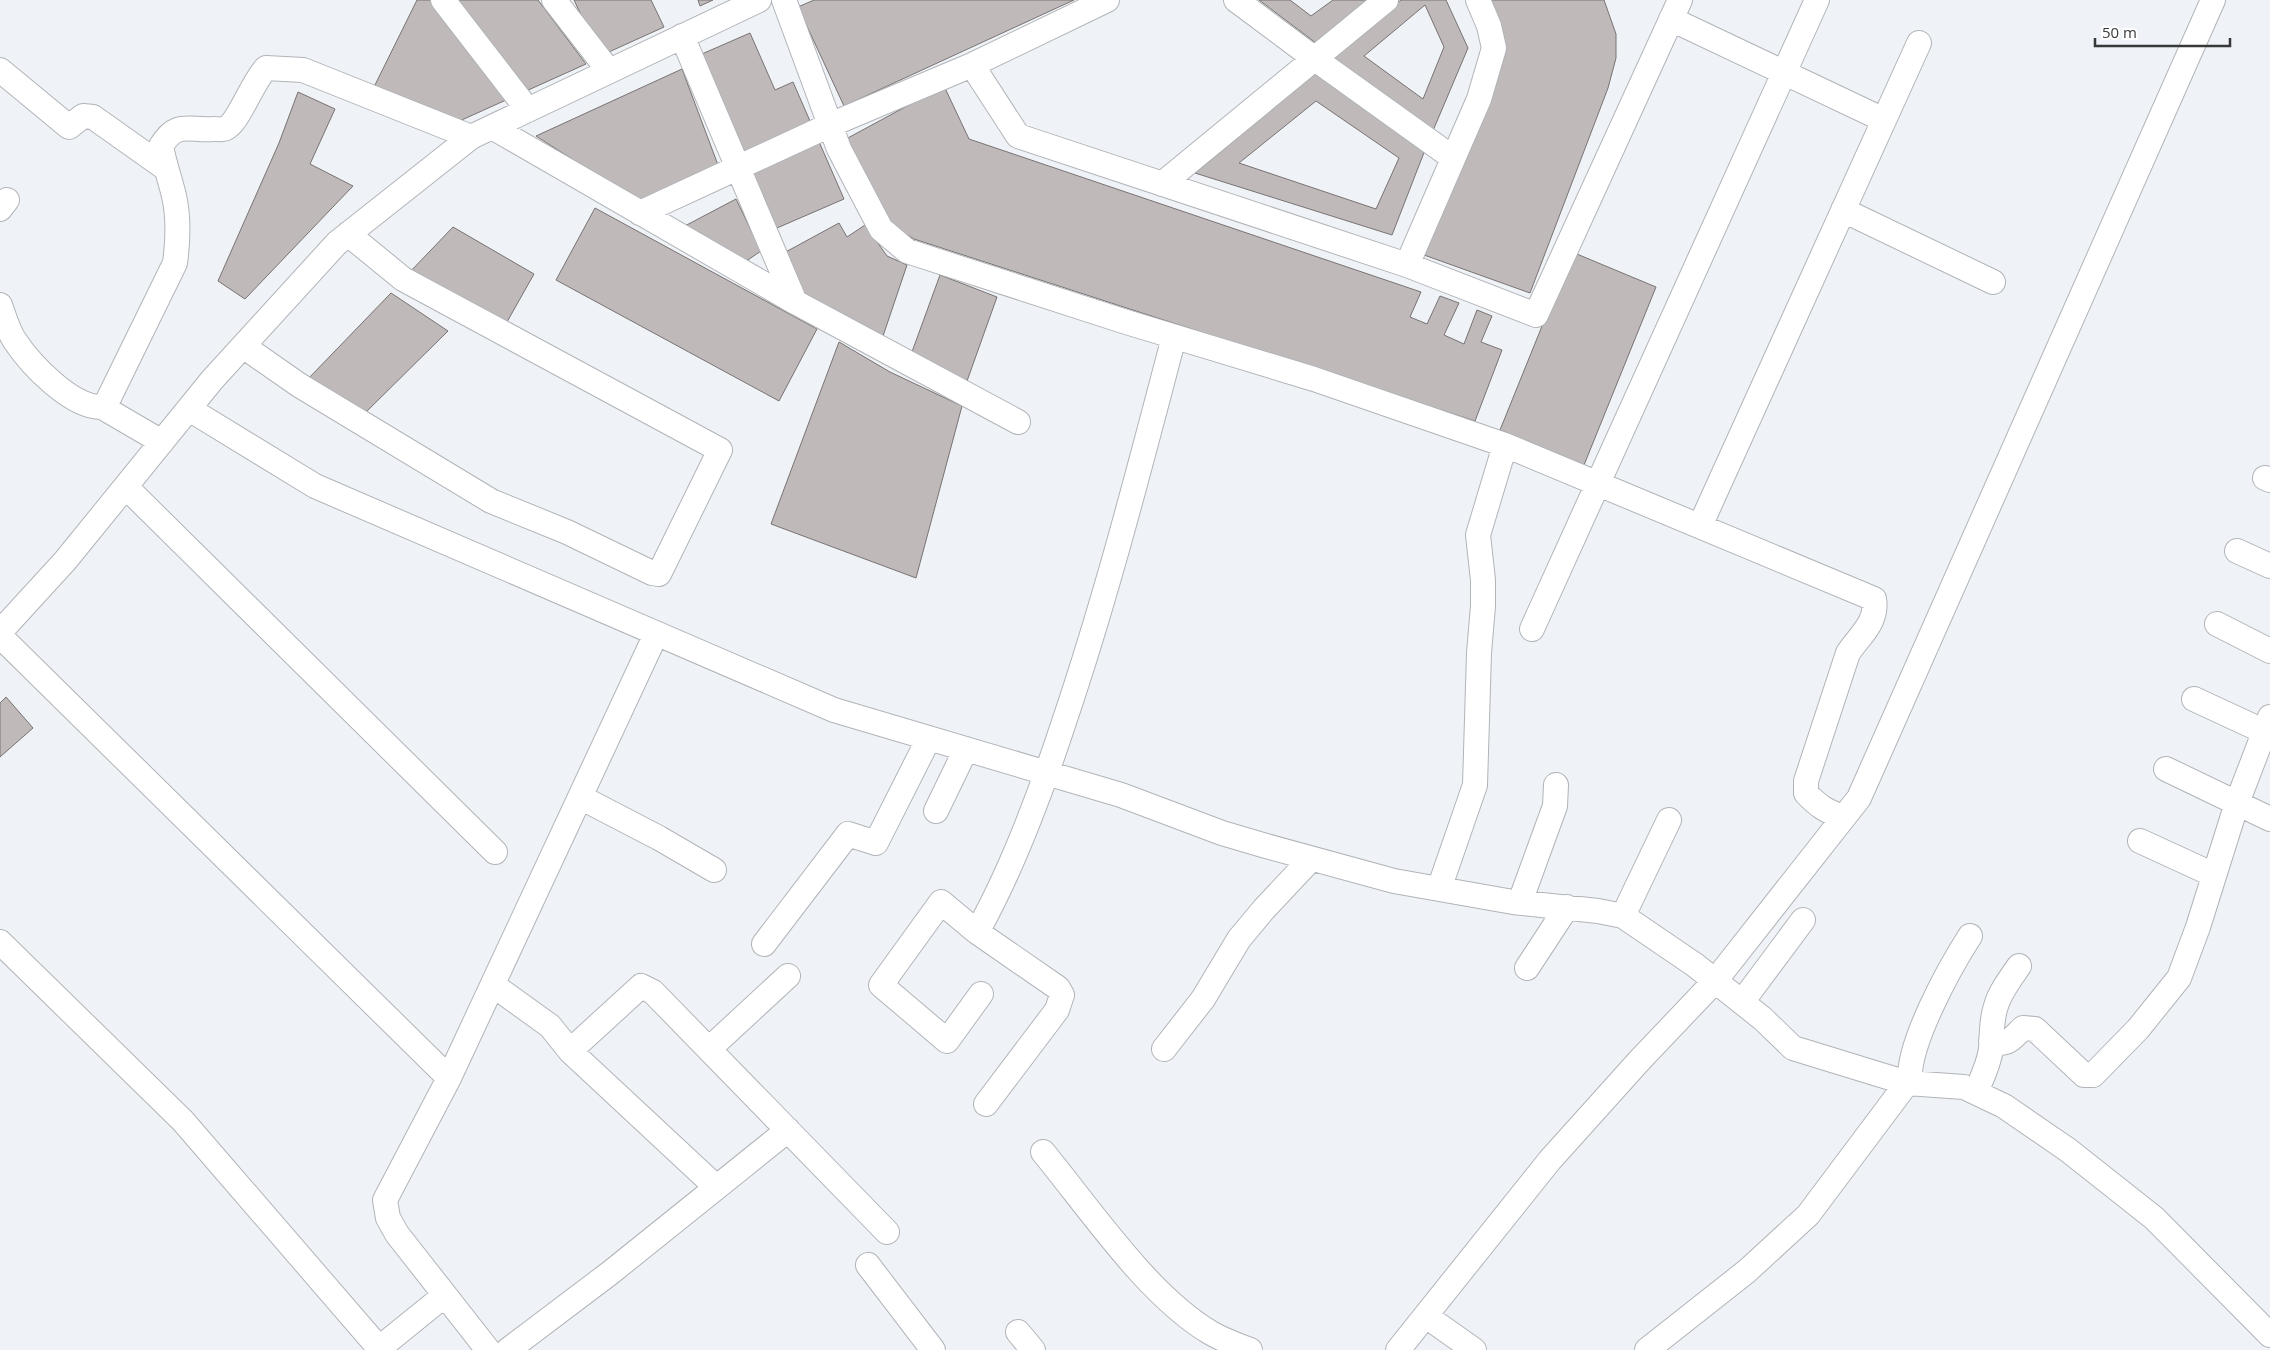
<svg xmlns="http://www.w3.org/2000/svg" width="2270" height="1350" viewBox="0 0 2270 1350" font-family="'Open Sans',sans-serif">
<rect width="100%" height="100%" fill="#eff2f6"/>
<path fill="#bfbab9" stroke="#787372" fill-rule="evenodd" d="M417,0H538L586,64L455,123L371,93Z
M574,0H651L664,27L600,56Z
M698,0H713L700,6Z
M814,0H1074L844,106L798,7Z
M1259,0H1290L1311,16L1333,0H1371L1316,43Z
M1401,0H1446L1468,48L1432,133L1329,56ZM1425,5L1444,47L1423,99L1364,56Z
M1488,0H1604L1616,34V58L1608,88L1530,293L1424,255L1502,64L1506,50L1503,33Z
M750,33L775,90L793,82L844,199L770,231L695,57Z
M682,69L721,173L647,207L536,136Z
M1315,74L1425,150L1392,235L1195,173ZM1316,101L1399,158L1376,209L1239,163Z
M944,86L969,139L1421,292L1410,317L1427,324L1440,296L1459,303L1444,335L1464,344L1477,310L1492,316L1481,342L1502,350L1475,421L914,239L886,222L846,139Z
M298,92L335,109L310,164L353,186L245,299L218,281L279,143Z
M736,199L761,251L739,266L681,228Z
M595,208L817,329L779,401L556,280Z
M839,223L847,237L865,225L887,256L907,265L882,339L805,297L782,254Z
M453,227L534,274L503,329L407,275Z
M1572,252L1656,287L1584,465L1500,430Z
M940,275L997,297L967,381L909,360Z
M391,293L448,331L362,416L306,381Z
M839,342L890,372L962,406L916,578L771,524Z
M6,697L33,728L0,757V703Z"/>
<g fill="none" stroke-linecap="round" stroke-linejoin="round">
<defs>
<path id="minor" d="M443,0L528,110
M554,0L609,71
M784,0L839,149L881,229L907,251L1123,321L1314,379L1505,445L1874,599C1878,622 1860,635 1848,653L1806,781V793C1818,806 1827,812 1844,817
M1236,0L1315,59L1453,158
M1671,19L1884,120
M682,36L795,302
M972,65L1018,136L1407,265L1536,315L1680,0
M0,70L69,127L83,116L93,117L165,168
M492,127L795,302L1018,422
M1162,184L1386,0
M0,209L7,200
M1843,210L1993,282
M640,213L830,125L972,65L1107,0
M1407,265L1479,99L1494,48L1489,26L1478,0
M0,305C4,316 8,331 15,341C31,365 72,408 102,407L162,442
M243,346L299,385L491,501L567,532L652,573L659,574L720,450L403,279L348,234
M104,408L175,263C178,241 179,218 174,196C170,179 164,163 161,146C177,120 188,131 214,129C217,129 223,130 226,128C238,123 253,81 266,68L303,70L471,137
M189,409L315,486L834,710L1121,795L1222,833L1266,846L1394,881L1513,902L1598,911L1623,916L1695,965L1763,1019L1793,1048L1907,1083L1964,1087L2004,1106L2068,1150L2154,1218L2270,1335
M2265,478L2270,480
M126,487L495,852
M1700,526L1919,43
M2237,551L2270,566
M2217,624L2270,651
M1532,629L1817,0
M0,632L65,561L212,380L337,243L471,137L759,0
M0,636L449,1078
M2194,699L2263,731
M2166,769L2270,819
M580,797L659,838L714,870
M936,811L966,749
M2140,841L2214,875
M1439,889L1475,785L1479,653L1483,606V580L1478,535L1505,445
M1520,902L1555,806L1556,785
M1623,916L1669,820
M977,932C1013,868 1041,792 1064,722C1107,595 1140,466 1174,337
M0,942L183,1121L379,1348
M764,944L848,834L876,843L929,738
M1527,968L1567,907
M493,985L550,1026L570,1051L716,1187
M981,994L947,1041L881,985L941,902L977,932L1058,988L1062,995L1057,1010L986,1104
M1742,1002L1803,920
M1991,1041C2008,1047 2012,1038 2023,1028L2035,1029L2084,1075H2093L2138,1029L2179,978L2198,927L2237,803L2270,717
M709,1049L788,976
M1164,1049L1203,999L1239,939L1264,909L1311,859
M570,1051L641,986L653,992L887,1232
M1910,1083C1906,1046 1950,967 1970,936
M1976,1092C1982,1078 1989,1064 1991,1049C1992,1034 1991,1020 1996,1006C2000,992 2010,979 2019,966
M1043,1152C1090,1209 1148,1296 1211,1333C1223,1340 1237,1345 1250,1350
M868,1265L933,1350
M1426,1316L1474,1350
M1018,1332L1033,1350
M377,1350L445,1295
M488,1350L397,1234L388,1218L385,1200L449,1078L656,634
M508,1350L610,1273L788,1130
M1398,1350L1550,1160L1639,1061L1715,981L1859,798L2213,0
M1647,1350L1747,1271L1808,1215L1907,1083"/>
</defs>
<use href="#minor" stroke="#b1b4b8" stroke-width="26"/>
<use href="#minor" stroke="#fff" stroke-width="24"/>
</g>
<path d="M2095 38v8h135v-8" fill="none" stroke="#363839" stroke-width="2.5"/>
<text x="2102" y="38" font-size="15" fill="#363839" stroke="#ffffff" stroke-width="4" paint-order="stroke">50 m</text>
</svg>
